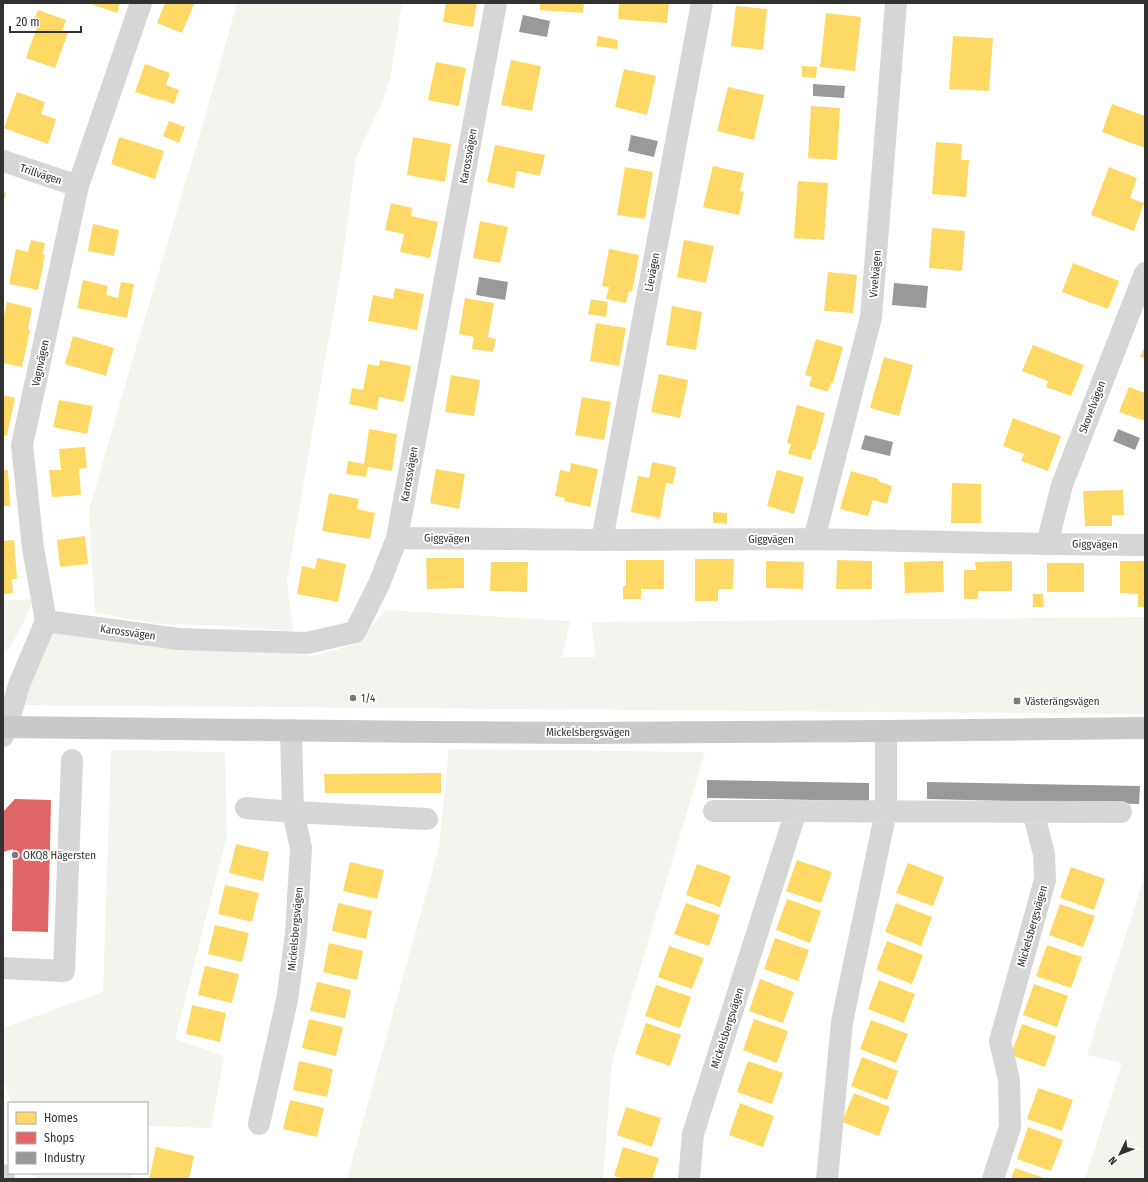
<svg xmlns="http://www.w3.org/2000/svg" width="1148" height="1182" viewBox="0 0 1148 1182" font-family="'Fira Sans Condensed',sans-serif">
<rect width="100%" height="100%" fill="#fff"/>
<path fill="#f1f5ed" d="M237,3H402L390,79L383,101L356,157L341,271L312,433L287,581L293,631L211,625L159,624L95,613L89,510L134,355L204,120Z
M33,599L25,620L9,649H3V601Z
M386,610L570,621L562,657H596L591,622L1145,617V714L21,705L52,630L314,656L356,644Z
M449,749L705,752L612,1062L603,1179H347L439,847Z
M111,750L225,752L227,835L175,1039L224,1056L211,1128L147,1126V1103H11L3,1078V1028L103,992Z
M1145,848V1179H1085L1122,1063L1087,1055L1143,881Z
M33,1173H133L131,1179H35Z"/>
<path fill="#ffd966" d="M88,3H120L117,13Z
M165,3L194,4L182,33L157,23Z
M446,3H477L473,27L443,22Z
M540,3H584L583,13L540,10Z
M619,3H669L667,23L618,19Z
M736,6L767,9L763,50L731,46Z
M38,10L66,20L62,32L68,33L55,68L26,58L37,27L32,25Z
M826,13L861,17L855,71L820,67Z
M598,36L618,40L617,49L596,46Z
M953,36L993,38L989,91L949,89Z
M511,60L541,66L532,111L501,105Z
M436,62L466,68L459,106L428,100Z
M145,64L170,73L166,85L179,90L174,104L160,99V100L135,92Z
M802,66L817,67L816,78L802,77Z
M624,69L656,76L647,115L615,107Z
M728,87L764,95L754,140L717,131Z
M17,92L45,102L41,114L56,119L48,144L4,128Z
M1112,104L1145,116V148L1102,132Z
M811,106L840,108L837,160L808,158Z
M169,121L185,127L179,143L163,136Z
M119,137L164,151L155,179L111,164Z
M413,137L451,144L445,182L407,175Z
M936,142L962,144L961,160H969L966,197L932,194Z
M495,145L545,155L540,176L517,171L514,188L487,182Z
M713,166L744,173L740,191L744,192L739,215L703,207Z
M625,167L653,172L645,219L617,215Z
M1109,167L1137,178L1130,198L1144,203L1134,231L1091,215Z
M798,181L828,183L824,240L794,238Z
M3,192L6,193L3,201Z
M391,203L412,208L411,216L438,222L430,258L400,252L404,234L385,230Z
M480,221L508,227L500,263L473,258Z
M93,224L119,230L114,256L88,251Z
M932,228L965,231L962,271L929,268Z
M31,240L45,243L43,255H45L38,290L9,284L16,249L28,252Z
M684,240L714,246L706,283L677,277Z
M609,249L639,255L632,292L629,291L626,303L606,299L609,287L602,286Z
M1073,263L1119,281L1108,309L1062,292Z
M828,272L857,275L853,313L824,311Z
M83,280L108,286L106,295L118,298L121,282L134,284L127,318L77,308Z
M395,288L424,294L417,330L368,321L373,295L393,299Z
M465,298L494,303L488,337L496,339L493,352L472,349L474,337L459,334Z
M591,299L608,302L606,317L588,314Z
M7,302L32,308L28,329L30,330L22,367L3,363V320Z
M672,306L702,312L696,350L666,345Z
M596,323L626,328L619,366L590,361Z
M73,336L114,348L106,376L65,364Z
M816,339L843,347L833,383H831L828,392L809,386L812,377L805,375Z
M1033,345L1084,365L1071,396L1046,387L1048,381L1022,371Z
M1145,346V358L1140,357Z
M884,357L913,365L899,416L870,408Z
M380,360L411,366L404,402L379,397L377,410L349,404L352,388L363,390L368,364L379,366Z
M659,374L688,380L680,418L651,412Z
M451,375L480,380L474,416L445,412Z
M1129,387L1145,393V421L1119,412Z
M3,395L15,398L7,436L3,435Z
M582,397L611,402L604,440L575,435Z
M59,400L93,406L87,434L53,427Z
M797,405L825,413L815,450H813L811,460L788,454L791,444L787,443Z
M1013,418L1061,436L1048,471L1021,461L1024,454L1003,446Z
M369,429L397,434L392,471L368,467L366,477L346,474L348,461L364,464Z
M85,447L87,468L79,469L81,495L52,497L49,470H61L59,449Z
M652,462L676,467L673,484L666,483L660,518L631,512L638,476L649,478Z
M571,463L598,469L590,507L564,501L565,498L555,496L560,470L570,472Z
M436,469L465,474L459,509L430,503Z
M3,470H8L10,506H3Z
M777,470L804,477L794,514L767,506Z
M851,471L879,479L878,481L892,486L887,504L873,500L868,516L840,509Z
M952,483L981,484V523H951Z
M1123,490L1124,515H1112V526H1085L1083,491Z
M329,493L359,499L357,509L375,513L370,539L322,531Z
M713,512L727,513V524L713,523Z
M85,536L88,564L60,567L57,540Z
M14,540L17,579H12L13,593L3,594V541Z
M317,558L346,564L338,602L297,594L302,566L315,569Z
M426,558H464V588L427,589Z
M695,559H734L733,589H718V601H695Z
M626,560H664V589H641V599H623V587L626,585Z
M837,560L872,561V589H836Z
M766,561L804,562L803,589L766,588Z
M943,561L944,592L905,593L904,562Z
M1012,561V591H978V599H964V570H976L975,562Z
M1120,561H1145V607H1138V594L1120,593Z
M491,562H528L527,592L490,591Z
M1047,563H1084V592H1047Z
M1033,594H1043L1044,607H1033Z
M441,773V793H325L324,774Z
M236,844L269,852L263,881L229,873Z
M797,860L832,872L821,903L786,891Z
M350,862L384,870L377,899L343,891Z
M908,863L944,877L933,906L896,893Z
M697,864L731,876L720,907L686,895Z
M1071,867L1105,879L1094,910L1060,898Z
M225,885L259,893L252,922L218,914Z
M787,899L821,911L810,943L776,930Z
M338,903L372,911L366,939L332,931Z
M686,903L720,915L709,946L674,934Z
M896,903L932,917L921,946L885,932Z
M1060,904L1095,916L1083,947L1049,935Z
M215,925L249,933L242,962L208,954Z
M775,938L809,950L798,981L764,969Z
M887,941L923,955L912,984L876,970Z
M329,943L363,951L357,980L323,972Z
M1047,945L1082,957L1071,988L1036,976Z
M669,946L704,958L692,989L658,977Z
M205,966L239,974L232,1003L198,995Z
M760,979L794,992L783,1023L749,1011Z
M879,980L915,994L904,1023L868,1009Z
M317,982L351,990L345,1018L310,1011Z
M1034,984L1068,996L1057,1027L1023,1015Z
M656,985L691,997L680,1028L645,1016Z
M192,1005L226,1013L220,1042L186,1034Z
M309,1019L343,1027L336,1056L302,1048Z
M754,1019L788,1031L777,1063L743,1050Z
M871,1020L908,1034L896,1063L860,1049Z
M646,1023L681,1035L670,1066L635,1054Z
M1022,1024L1056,1036L1045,1067L1011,1055Z
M862,1057L898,1071L887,1100L851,1086Z
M299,1061L333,1069L327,1097L293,1090Z
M748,1061L783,1073L772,1104L737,1092Z
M1038,1088L1073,1100L1062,1131L1027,1119Z
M854,1093L890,1107L879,1136L842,1122Z
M290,1100L324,1108L317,1137L283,1129Z
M740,1103L774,1116L763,1147L729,1135Z
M626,1107L661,1118L652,1147L617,1135Z
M1028,1127L1063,1140L1051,1171L1017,1159Z
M156,1147L194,1156L189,1179H149Z
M623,1147L659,1158L652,1179H625L614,1176Z
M1015,1168L1047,1179H1011Z"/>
<path fill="#e06666" d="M15,799L51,800L48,932L12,931L13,849L3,852V812Z"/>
<path fill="#999" d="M523,15L550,21L547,37L519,32Z
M813,84L845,86L844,98L813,96Z
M631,135L658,141L654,157L628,151Z
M479,277L508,282L505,300L476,295Z
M894,283L928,286L926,308L892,305Z
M1118,429L1140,438L1135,450L1113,441Z
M865,435L893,442L890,456L861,449Z
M707,780L869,783V801L707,798Z
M927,782L1140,786L1139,804L927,799Z"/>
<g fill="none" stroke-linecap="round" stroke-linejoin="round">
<path stroke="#d6d6d6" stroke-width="22" d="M3,161L78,186
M397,538L602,540L814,539L1047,544L1145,545
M814,539L871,317L896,3
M602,540L702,3
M1047,544L1062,485L1145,273
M46,621L179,639L307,643L355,632L379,584L397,538L496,3
M3,736L7,727L19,685L46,621L33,548L22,445L78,186L141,3
M246,808L293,812L427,819
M714,811L1121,812
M3,968L64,971L72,760
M259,1124L287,1000L296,934L301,848L293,812L291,730
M3,1175L4,1179
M689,1179L693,1134L783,852L796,811
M827,1179L842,1022L886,811V731
M993,1179L1010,1127L1009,1080L1000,1041L1045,880L1044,854L1033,812"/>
<path stroke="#c9c9c9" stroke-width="22" d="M3,727L434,732L588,733L886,731L1145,728"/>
</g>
<g fill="#7a7a7a" stroke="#fff" stroke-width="1.5">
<circle cx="353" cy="698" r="4"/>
<rect x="1013" y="697" width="8" height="8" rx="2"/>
<circle cx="15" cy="855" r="4"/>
</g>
<g text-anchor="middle" stroke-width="4" stroke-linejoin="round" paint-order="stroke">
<g font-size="11" fill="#323232" stroke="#fff">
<text transform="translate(468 156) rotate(-80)" y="4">Karossvägen</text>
<text transform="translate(41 174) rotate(18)" y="4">Trillvägen</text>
<text transform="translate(652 272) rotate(-79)" y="4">Lievägen</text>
<text transform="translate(875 274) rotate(-85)" y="4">Vivelvägen</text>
<text transform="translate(40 363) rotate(-78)" y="4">Vagnvägen</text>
<text transform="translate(1092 407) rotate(-69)" y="4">Skovelvägen</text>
<text transform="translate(409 474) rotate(-80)" y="4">Karossvägen</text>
<text transform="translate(447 538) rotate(1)" y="4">Giggvägen</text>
<text x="771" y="543">Giggvägen</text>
<text transform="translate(1095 544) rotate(1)" y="4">Giggvägen</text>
<text transform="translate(128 632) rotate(8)" y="4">Karossvägen</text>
<text x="588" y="736">Mickelsbergsvägen</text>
<text transform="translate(1032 926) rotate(-74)" y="4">Mickelsbergsvägen</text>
<text transform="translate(295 929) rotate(-85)" y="4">Mickelsbergsvägen</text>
<text transform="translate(727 1028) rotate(-72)" y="4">Mickelsbergsvägen</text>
</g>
<g font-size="11" fill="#323232" stroke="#fff" text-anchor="start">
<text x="361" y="702">1/4</text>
<text x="1025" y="705">Västerängsvägen</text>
<text x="23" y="859">OKQ8 Hägersten</text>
</g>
</g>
<rect width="1148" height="1182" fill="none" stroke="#323232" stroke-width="8"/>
<rect x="8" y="1102" width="140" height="72" fill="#ffffff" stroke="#adadad"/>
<rect x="16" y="1112" width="20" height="12" fill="#ffd966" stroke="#adadad"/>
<text x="44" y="1122" font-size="12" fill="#323232">Homes</text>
<rect x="16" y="1132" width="20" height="12" fill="#e06666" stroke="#adadad"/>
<text x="44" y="1142" font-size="12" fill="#323232">Shops</text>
<rect x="16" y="1152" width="20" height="12" fill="#999999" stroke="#adadad"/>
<text x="44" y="1162" font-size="12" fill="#323232">Industry</text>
<g transform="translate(1120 1154) rotate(227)" stroke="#ffffff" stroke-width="3" paint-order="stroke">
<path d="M0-3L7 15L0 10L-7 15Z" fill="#323232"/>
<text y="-6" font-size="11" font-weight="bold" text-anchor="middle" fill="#323232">N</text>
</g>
<path d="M10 26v6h71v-6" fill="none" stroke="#323232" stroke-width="2"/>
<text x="16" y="26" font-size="12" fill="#323232" stroke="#ffffff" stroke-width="3" paint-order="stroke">20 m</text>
</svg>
